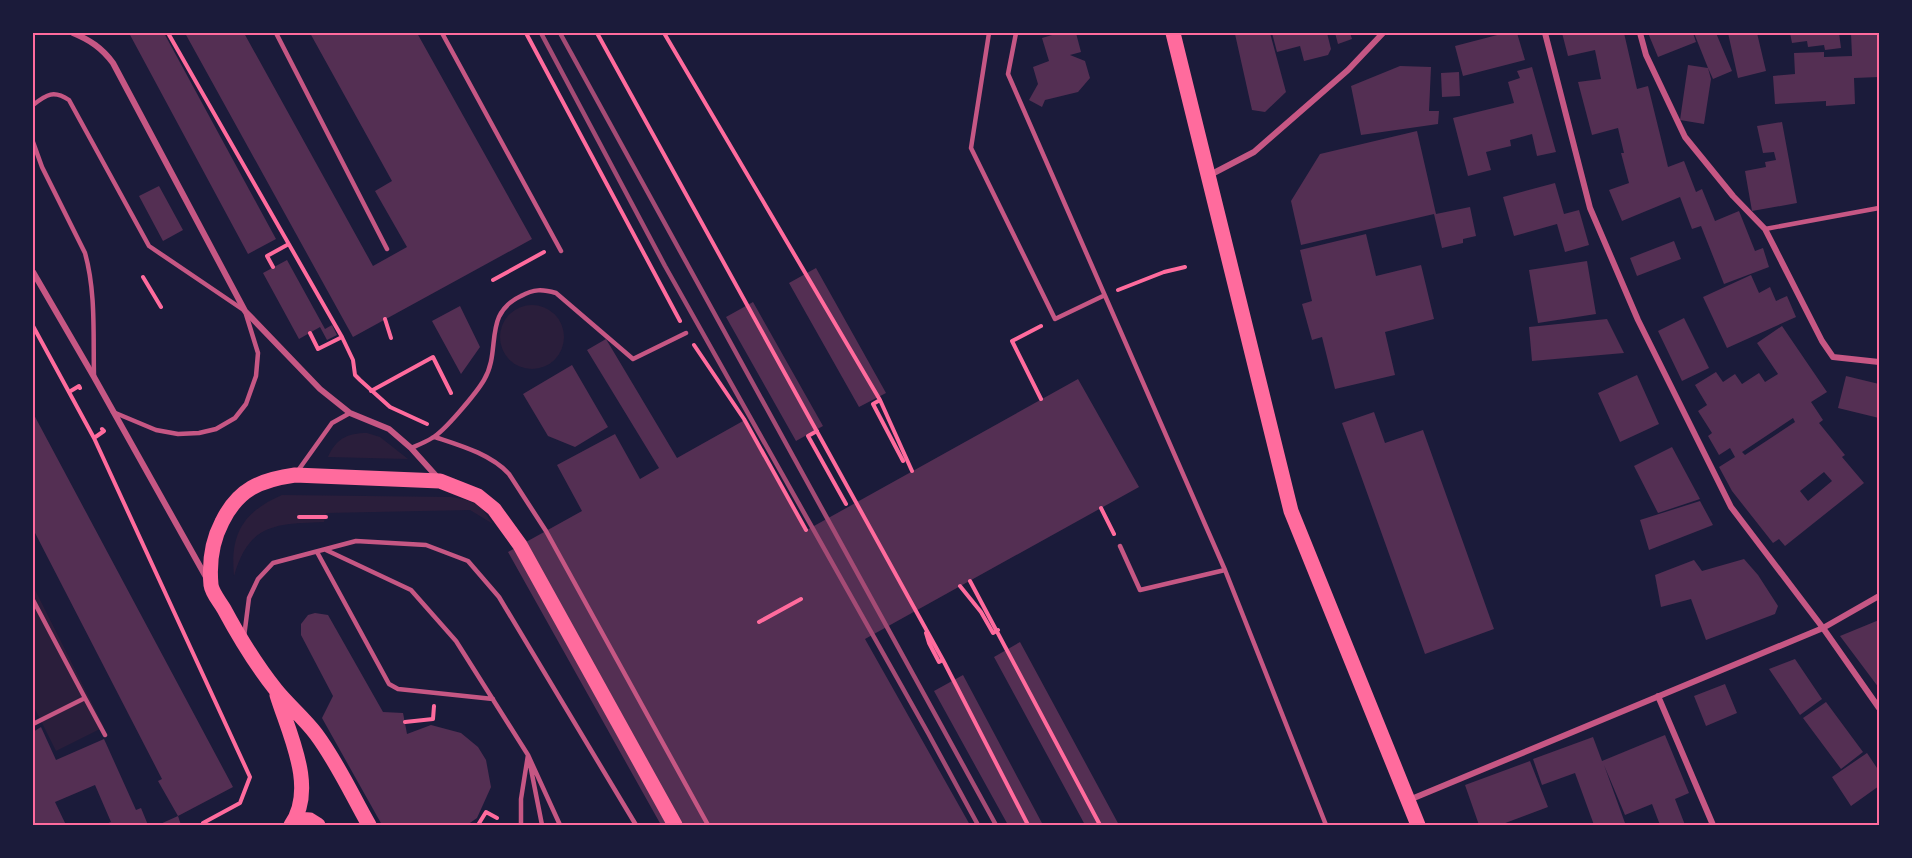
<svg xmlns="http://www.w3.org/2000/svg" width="1912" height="858" viewBox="0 0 1912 858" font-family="Lato,sans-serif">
<rect width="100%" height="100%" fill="#1b1b3a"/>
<path fill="#2a1e3b" d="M500 337a32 32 0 1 1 64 0a32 32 0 1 1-64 0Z
M367,433L380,437L408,459L328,457C336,439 347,433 367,433Z
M282,495L451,497C475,501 479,503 493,524L470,510L326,513L324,522C276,524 249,523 234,576C230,534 243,512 282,495Z
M33,586L104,727L56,751L33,705Z"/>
<path fill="#542f53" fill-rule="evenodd" d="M129,33H164L276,239L248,254Z
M185,33H244L373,266L407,247L375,191L392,181L310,33H417L532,239L353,337Z
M1059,33H1076L1081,52L1070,55L1085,61L1090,78L1078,92L1045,100L1042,107L1029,100L1038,84L1033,67L1049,61L1042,38Z
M1240,33H1270L1286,92L1265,112L1252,110L1235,34Z
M1272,33H1327L1331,49L1328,55L1304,61L1300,46L1277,52Z
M1335,33H1350L1352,39L1338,44Z
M1505,33H1517L1525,60L1463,76L1455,46Z
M1562,33H1624L1637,89L1648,86L1668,167L1684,161L1696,192L1702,189L1715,221L1739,211L1755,251L1763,248L1769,267L1724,284L1701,226L1692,229L1680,197L1622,221L1609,190L1629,183L1621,153H1624L1618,128L1592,135L1578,82L1601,79L1595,50L1568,56Z
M1648,33H1693L1696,42L1658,57Z
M1694,33H1716L1732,71L1713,79L1708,68L1711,79L1704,124L1680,120L1688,65L1708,68Z
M1728,33H1757L1766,71L1738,78Z
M1790,33H1839L1841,48L1825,50L1824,45L1808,47L1807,41L1792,43Z
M1851,33H1879V77L1854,78L1855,104L1826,106V101L1775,104L1773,76L1795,74L1794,53L1824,52V57L1852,56Z
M1400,66L1431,67L1429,111H1439L1438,124L1361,135L1351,86Z
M1532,67L1556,152L1537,156L1532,134L1510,140L1511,146L1486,152L1491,170L1468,176L1453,118L1514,103L1508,82L1520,78L1517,71Z
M1459,72L1460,96L1442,97L1441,73Z
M1782,122L1797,203L1752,211L1745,171L1766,167L1765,162L1776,160L1774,152L1763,153L1757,126Z
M1417,131L1436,214L1470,207L1476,236L1463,239V243L1442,248L1434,214L1301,245L1291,201L1320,154Z
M1555,183L1564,214L1579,210L1589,245L1565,252L1557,224L1514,236L1503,197Z
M159,186L183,230L163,241L139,196Z
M1366,234L1376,276L1421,265L1434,319L1385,332L1395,375L1335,389L1322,337L1312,340L1302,304L1312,301L1300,250Z
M1674,241L1681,259L1637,276L1630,258Z
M287,260L325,329L332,325L337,335L327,340L320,327L299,339L263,273Z
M1587,261L1596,314L1538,323L1529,270Z
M816,268L886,393L859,407L789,283Z
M1751,275L1759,293L1770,287L1776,301L1787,296L1796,317L1727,348L1703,297Z
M753,302L823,426L796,441L726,317Z
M460,306L480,347L461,374L432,321Z
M1684,318L1709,368L1682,381L1658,331Z
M1607,319L1624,353L1532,361L1529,327Z
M1782,326L1827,392L1811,402L1823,420L1819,423L1845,455L1842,457L1864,483L1785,546L1779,539L1773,543L1732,491L1719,467L1735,457L1730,448L1719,455L1708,436L1712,433L1698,411L1707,405L1695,385L1716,372L1723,382L1735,374L1742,384L1759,373L1765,382L1778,374L1757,343ZM1793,418L1795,422L1745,455L1742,452ZM1824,472L1832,481L1808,501L1800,491Z
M606,339L677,458L743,421L805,531L1078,379L1139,487L865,639L970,825H661L508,552L582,511L557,465L615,434L640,479L659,468L587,350Z
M572,365L608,427L575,447L548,436L523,394Z
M1637,375L1659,424L1620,442L1598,393Z
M1846,376L1879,384V418L1838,408Z
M1374,412L1385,443L1423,430L1494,629L1425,654L1342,423Z
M33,413L233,787L178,816L181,825H158L178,816L158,781L162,779L33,529Z
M1672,447L1700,499L1658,513L1634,466Z
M1700,501L1713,525L1649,550L1640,520Z
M1744,559L1758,575L1778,606L1775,614L1706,640L1691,599L1661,607L1655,575L1694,560L1702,571Z
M315,613L328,615L383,712L403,713L407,734L431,725L461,733L478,747L486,760L491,787L477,818L467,825H382L322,718L333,696L301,635V624L308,615Z
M1879,620V688L1840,636Z
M1020,642L1119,825H1085L994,657Z
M1795,659L1822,699L1800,715L1769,669Z
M963,675L1043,825H1008L934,691Z
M1725,684L1737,713L1706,726L1694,696Z
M1826,702L1863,752L1841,769L1803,718Z
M41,727L56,760L104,739L136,810L141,808L148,825H103L111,822L95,785L55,802L66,825H33V732Z
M1665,735L1689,793L1675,799L1685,825H1660L1652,804L1625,815L1604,765L1625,823L1594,825L1575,773L1542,785L1533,759L1593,737L1602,761Z
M1867,753L1879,771V786L1851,806L1832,777Z
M1530,761L1548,807L1500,825H1479L1465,785Z"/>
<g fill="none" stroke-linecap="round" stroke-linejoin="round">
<path stroke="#ff6b9d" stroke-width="4" d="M168,33L342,337L353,360L355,375L360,380L390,407L427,424
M526,33L680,321
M597,33L943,660L1028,825
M664,33L880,400L912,471
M273,267L267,256L287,245
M143,277L161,307
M493,280L544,252
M1118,290L1164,272L1185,267
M385,319L391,338
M33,326L94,438L250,777L240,803L203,823L204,825
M310,333L318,349L342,337
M694,345L744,419L806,530
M371,391L433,357L451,393
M69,392L79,386L80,388
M1041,399L1012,341L1041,326
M880,400L873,404L903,461
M817,431L808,436L846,504
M94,438L104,431L102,429
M1101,508L1114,534
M299,517H326
M970,581L1100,825
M960,586L981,612L993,633L998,630
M759,622L801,599
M926,633L929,643L939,662L943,660
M405,722L433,719L434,706
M478,825L486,812L497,818"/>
<path stroke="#c65784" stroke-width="4.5" d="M276,33L387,249
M442,33L561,251
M989,33L971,148L1055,319L1103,296
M1016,33L1008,74L1225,570L1326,825
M33,105C47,94 54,90 69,100L149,246L245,311L258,353L256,376L246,404L235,418L216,429L199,433L178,434L156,430L113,412
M33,142L42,167L85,253C96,292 93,335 94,376
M1765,229L1879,208
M435,437C459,445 491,454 509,474L546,531L708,825
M411,448C418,445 426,442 432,438C444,432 477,392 484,380C502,350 482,314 521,296C534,289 542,289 556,293L633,359L686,333
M297,472L332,423L350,413
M1120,546L1140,590L1225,570
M326,550L411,590L456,641L528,755L560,825
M317,552L389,684L398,689L493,699
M33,600L85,698L33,724
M244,637L249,598L258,579L273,563L356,541L426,545L468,561L499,597L636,825
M85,698L105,735
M530,764L542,825
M521,825V799L528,755"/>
<path stroke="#c65784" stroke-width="6" d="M73,33C90,40 102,48 113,63L245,311L320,389L350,413L389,429L411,448L438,478
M1545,33L1590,208L1638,320L1731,507L1823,628L1879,708
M1640,33L1646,55L1685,137L1733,196L1765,229L1822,341L1833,357L1879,362
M1208,176L1254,152L1348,70L1383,33
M33,272L94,377L206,577
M1658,696L1713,825
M1409,800L1823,628L1879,596"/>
<path stroke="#ff6b9d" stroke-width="15" d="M1173,33L1291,511L1418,825
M277,695C289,734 317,788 291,825
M296,819L310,820L318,825
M369,825C352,795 337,762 316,734C304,718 288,705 276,690C256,665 239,637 224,609C220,602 212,593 211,585C209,563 212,541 222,522C238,489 260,480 295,475L440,481L478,496L494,509L520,545L675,825"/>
<path stroke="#a44b75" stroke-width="4.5" d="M541,33L665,266L928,733L978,825
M560,33L996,825"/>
</g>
<rect width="1912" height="858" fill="none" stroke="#1b1b3a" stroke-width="69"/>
<rect x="34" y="34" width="1844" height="790" fill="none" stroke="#ff6b9d" stroke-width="2"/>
</svg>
